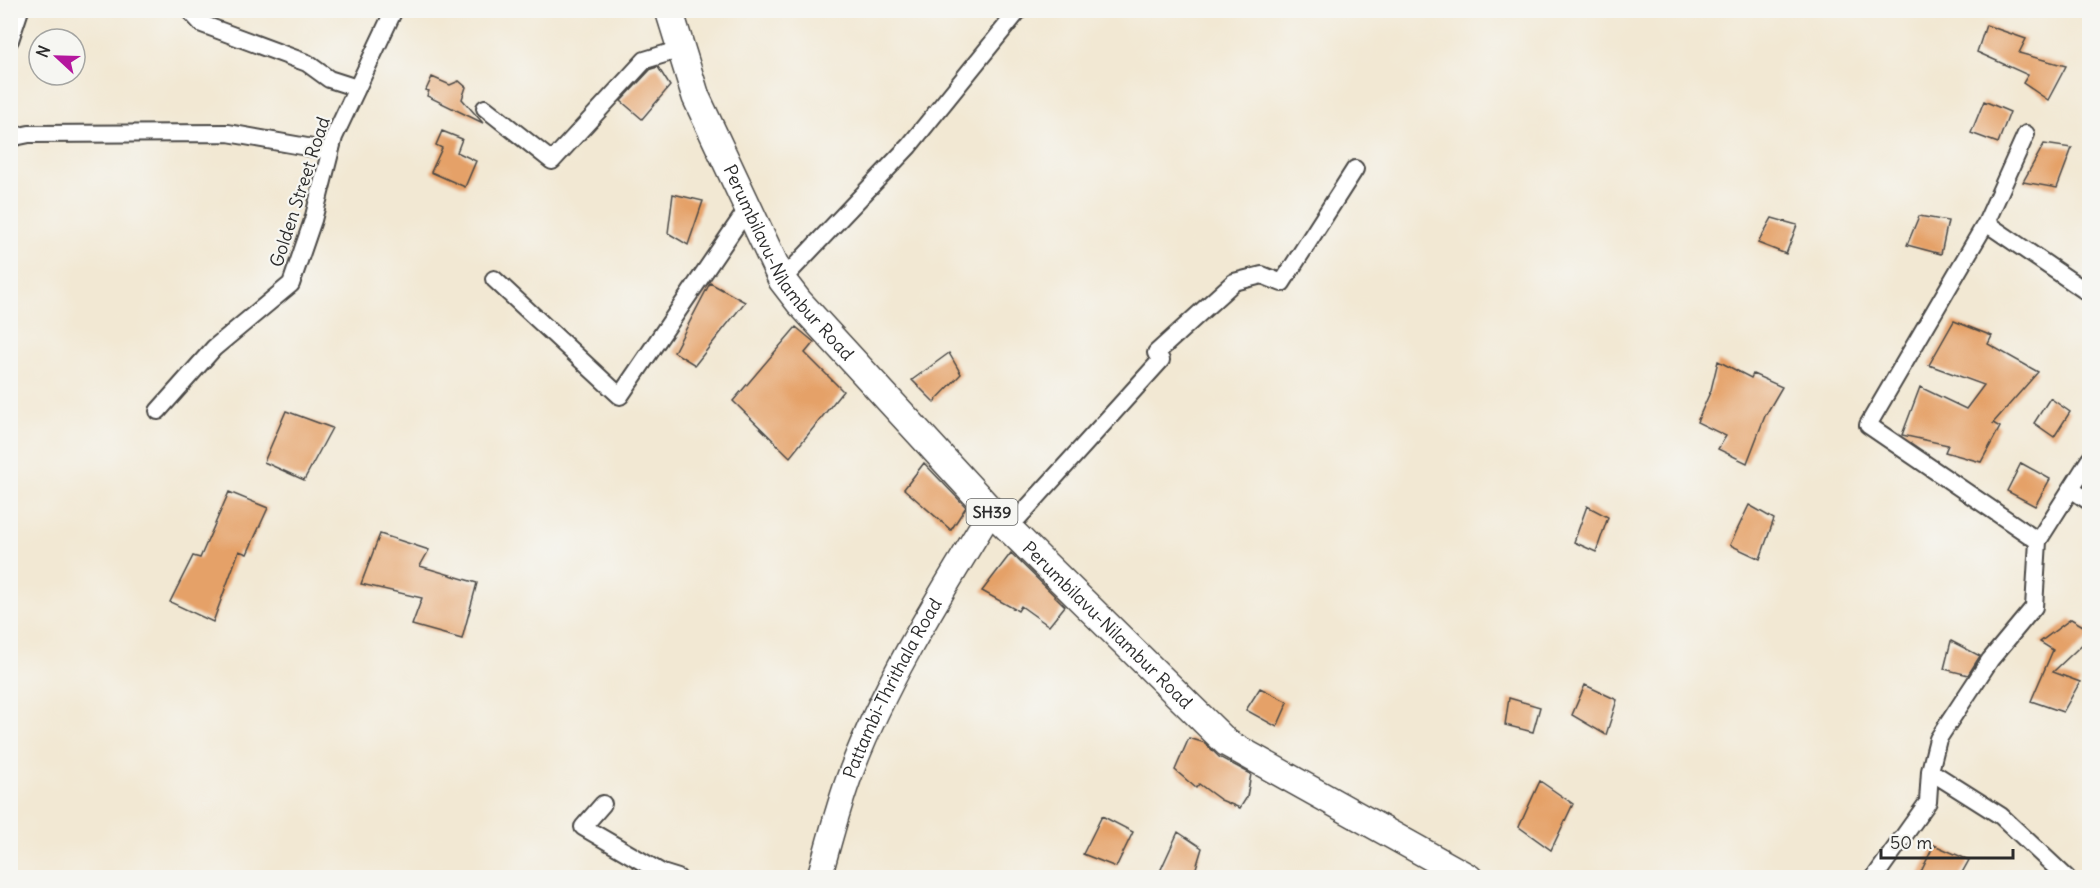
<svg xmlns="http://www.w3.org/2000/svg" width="2100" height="888" viewBox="0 0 2100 888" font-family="Delius,sans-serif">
<rect width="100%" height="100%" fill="#f6f6f2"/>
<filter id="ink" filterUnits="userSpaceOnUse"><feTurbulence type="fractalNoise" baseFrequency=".0167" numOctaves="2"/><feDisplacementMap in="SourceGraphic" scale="12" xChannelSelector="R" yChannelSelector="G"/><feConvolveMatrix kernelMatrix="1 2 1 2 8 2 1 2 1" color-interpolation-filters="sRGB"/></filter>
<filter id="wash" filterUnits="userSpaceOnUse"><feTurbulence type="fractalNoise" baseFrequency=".008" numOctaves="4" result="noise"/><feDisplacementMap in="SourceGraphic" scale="24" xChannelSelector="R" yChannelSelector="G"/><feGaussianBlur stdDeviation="1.35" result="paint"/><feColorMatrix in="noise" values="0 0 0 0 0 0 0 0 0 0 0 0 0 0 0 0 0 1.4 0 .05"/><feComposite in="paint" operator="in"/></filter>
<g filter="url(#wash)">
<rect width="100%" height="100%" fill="#f2e8d3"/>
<g id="blocks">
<path fill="#e5a168" d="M1986,25L2026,39L2019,53L2066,66L2048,100L2023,83L2028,75L1977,52Z
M658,67L670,86L642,119L621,101L651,69Z
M432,77L450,85L459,81L466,87L462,99L483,123L427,96L429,91L426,90Z
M1984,101L2010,112L1998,143L1971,133Z
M442,131L462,139L457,152L476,161L465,187L431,172L442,148L436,145Z
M2044,144L2072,148L2057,188L2023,182Z
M673,194L703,201L688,245L668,233Z
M1919,216L1948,221L1941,254L1907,245Z
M1772,218L1797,225L1786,254L1758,243Z
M710,283L745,302L695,365L674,352Z
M1954,321L1992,336L1988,344L2038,372L1993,423L2000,427L1981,462L1945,452L1948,445L1902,435L1920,387L1966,409L1984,385L1929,365Z
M796,327L814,342L805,353L843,391L790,457L733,401Z
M949,353L961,374L934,402L912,380Z
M1718,361L1751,378L1753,374L1782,387L1765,416L1747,463L1718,449L1726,436L1697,422L1711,390Z
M2050,398L2070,412L2054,437L2034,423Z
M286,411L332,428L304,480L264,462Z
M924,463L966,507L951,530L904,489Z
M2021,463L2050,479L2035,506L2007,491Z
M229,492L268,508L247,554L239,551L213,622L170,602L193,556L200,558Z
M1749,505L1774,519L1760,559L1730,545Z
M1587,506L1608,517L1596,552L1574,542Z
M380,534L429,550L420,566L477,583L462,639L412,625L422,598L361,584Z
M1011,553L1065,606L1049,626L1021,606L1018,611L982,591Z
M2071,619L2090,630V637L2053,672L2080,682L2063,712L2031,701L2053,650L2040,642Z
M1951,641L1980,656L1968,675L1944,669Z
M1585,685L1617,700L1606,735L1572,715Z
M1260,688L1288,702L1277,727L1246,710Z
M1509,698L1540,707L1533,732L1505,725Z
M1189,738L1205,743L1219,757L1251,774L1247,797L1240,808L1221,800L1199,784L1196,788L1175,770Z
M1540,781L1573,804L1551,850L1519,827Z
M1102,816L1133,832L1116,867L1083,854Z
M1178,832L1202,848L1193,878H1157Z
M1934,845L1969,860L1959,878H1918Z"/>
</g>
</g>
<g filter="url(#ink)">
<use href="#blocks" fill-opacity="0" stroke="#494744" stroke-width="1.5"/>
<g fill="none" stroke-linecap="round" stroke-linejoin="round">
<defs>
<path id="street" d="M189,10L202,24L307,63L329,79L357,88
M10,40L20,10
M485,108L552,161L645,60L681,49
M2026,134L1986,223L2090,294
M10,138L29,134L228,133L330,151
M1986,223L1868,425L2038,541
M494,279L620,396L748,208
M782,280L909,146L1019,10
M158,411L214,348L291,284L313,220L334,137L394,10
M2071,489L2090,502
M1009,528L1161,360L1156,353L1234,282L1262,275L1282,283L1355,169
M1930,771L2001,816L2067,878
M603,804L583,827L662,873L678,878
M1874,878L1928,802L1930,771L1938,739L1990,660L2034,607L2038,541L2090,459"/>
<g id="secondary">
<path id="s1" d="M819,878C829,843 838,806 851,772C886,680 940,595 991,511"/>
</g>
<g id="primary">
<path id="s2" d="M669,10L696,97L782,280L799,302L991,511L1227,743L1469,878"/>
</g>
</defs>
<use href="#street" stroke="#494744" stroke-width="20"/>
<use href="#secondary" stroke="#494744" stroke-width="27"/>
<use href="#primary" stroke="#494744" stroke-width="30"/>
<use href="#street" stroke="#fff" stroke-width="16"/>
<use href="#secondary" stroke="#fff" stroke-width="24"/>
<use href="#primary" stroke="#fff" stroke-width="27"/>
</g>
</g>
<g text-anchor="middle" stroke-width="4.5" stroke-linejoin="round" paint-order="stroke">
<rect fill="#f6f6f2" stroke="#686867" stroke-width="1.5" x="966.5" y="499" width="51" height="26" rx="4.5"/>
<g font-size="16" font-weight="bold" fill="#2b2b2b">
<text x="992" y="518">SH39</text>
</g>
<g font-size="18" fill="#2b2b2b" stroke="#f6f6f2">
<text transform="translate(300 192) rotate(-72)" y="6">Golden Street Road</text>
<text dy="6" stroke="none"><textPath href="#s2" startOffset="282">Perumbilavu-Nilambur Road</textPath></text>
<text dy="6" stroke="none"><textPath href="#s2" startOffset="768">Perumbilavu-Nilambur Road</textPath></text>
<text dy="6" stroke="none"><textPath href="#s1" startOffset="204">Pattambi-Thrithala Road</textPath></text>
</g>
</g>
<rect width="2100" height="888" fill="none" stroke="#f6f6f2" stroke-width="36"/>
<g transform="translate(57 57) rotate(292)"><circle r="28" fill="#f6f6f2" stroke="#a5a5a2" stroke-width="1.5"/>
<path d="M0-4.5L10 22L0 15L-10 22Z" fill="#b5179e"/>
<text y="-9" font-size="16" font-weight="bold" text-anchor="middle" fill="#2b2b2b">N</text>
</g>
<path d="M1881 849v9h132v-9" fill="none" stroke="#2b2b2b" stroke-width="3"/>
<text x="1890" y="849" font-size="18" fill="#2b2b2b" stroke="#f6f6f2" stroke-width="4.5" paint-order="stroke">50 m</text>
</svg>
